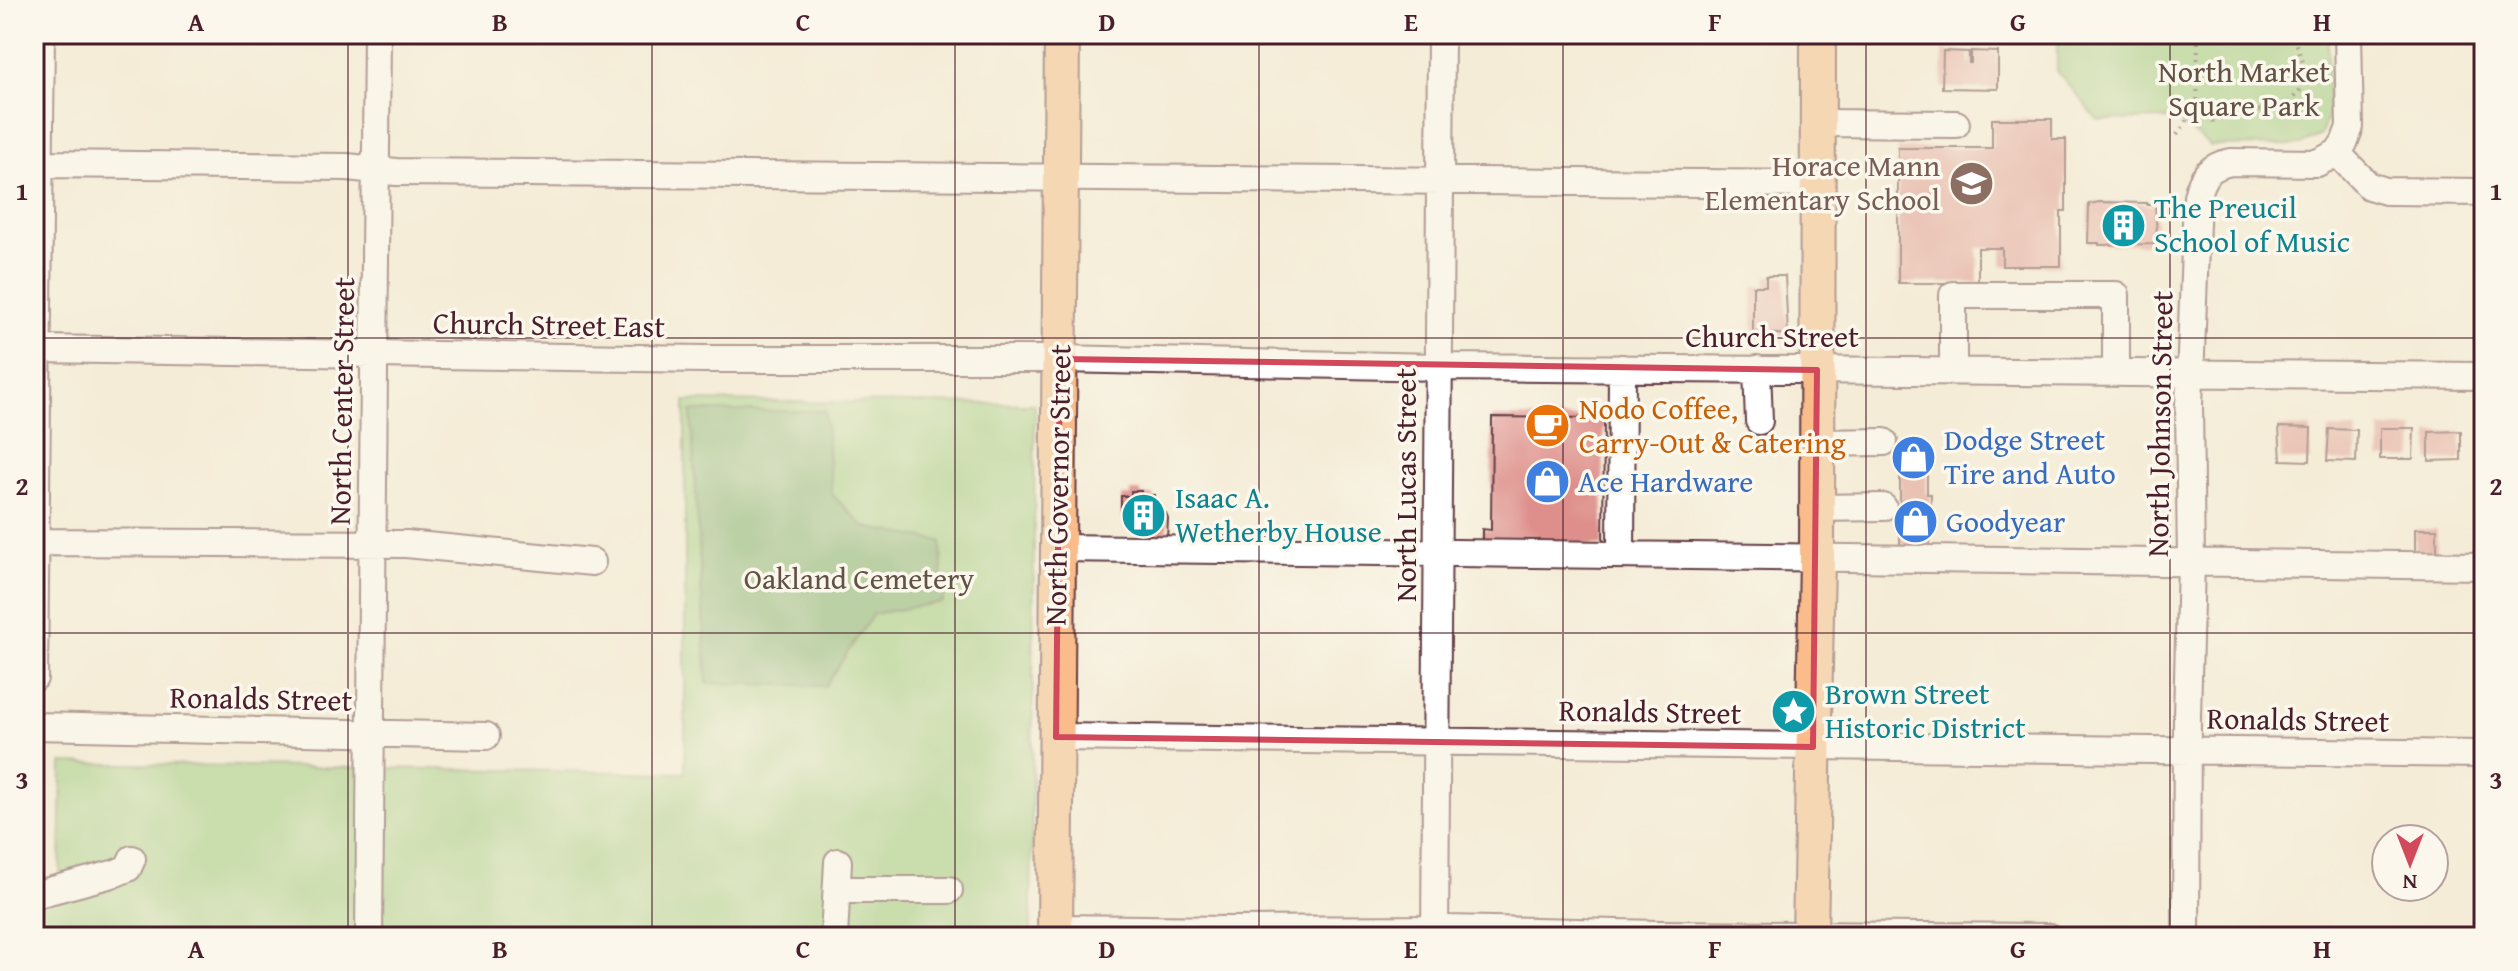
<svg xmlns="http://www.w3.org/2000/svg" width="2518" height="971" viewBox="0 0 2518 971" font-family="'Gentium Book Plus',serif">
<rect width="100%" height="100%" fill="#fbf7ec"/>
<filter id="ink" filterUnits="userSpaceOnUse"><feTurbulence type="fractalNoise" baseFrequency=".0125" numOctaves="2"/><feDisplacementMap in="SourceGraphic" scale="16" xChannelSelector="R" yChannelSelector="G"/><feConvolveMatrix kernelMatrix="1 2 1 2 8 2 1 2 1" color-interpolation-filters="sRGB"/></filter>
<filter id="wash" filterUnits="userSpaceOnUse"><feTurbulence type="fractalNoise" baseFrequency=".006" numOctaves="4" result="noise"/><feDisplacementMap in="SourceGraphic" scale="32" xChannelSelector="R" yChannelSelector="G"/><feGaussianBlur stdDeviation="1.8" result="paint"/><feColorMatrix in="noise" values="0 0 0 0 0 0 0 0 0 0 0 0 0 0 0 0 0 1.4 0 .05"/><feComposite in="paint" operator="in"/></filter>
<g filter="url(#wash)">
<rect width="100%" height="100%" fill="#f4ecd7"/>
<path fill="#97ca7a" stroke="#707452" stroke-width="2" d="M2057,34H2328V115L2321,135L2300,145L2211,146L2175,119L2098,120L2057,71Z
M685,401L1035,404L1031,937H34V881L60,882L62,763L685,773Z"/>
<path fill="#79ae6a" stroke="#62664a" stroke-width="2" d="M825,411L832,494L864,527L941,541L943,602L873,614L825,686L707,683L691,411Z"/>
<g id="blocks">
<path fill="#de8f8b" d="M1943,51L1969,52V63H1971V51L1998,52V89L1942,88Z
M1992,119H2052V139H2066V211H2061V266H2002V248H1978V283H1898V148H1992Z
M2099,202L2147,203V205H2155L2157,234H2155V244L2099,245V243H2088L2089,204Z
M1766,276H1785L1788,335L1753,332V286H1766Z
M1492,417L1604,418L1603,546L1482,545V529L1491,530Z
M2279,427L2311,428L2310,461L2281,460Z
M2380,428H2414L2413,459H2380Z
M2329,429L2357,430L2356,462L2327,461Z
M2461,431V460L2429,461V432Z
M1900,447H1927V494H1931L1930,551H1900Z
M1131,491H1141V495H1154V513H1166L1168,518L1167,539H1150V518L1121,517V496H1131Z
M2415,529H2437V553L2415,552Z"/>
</g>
</g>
<g filter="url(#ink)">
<use href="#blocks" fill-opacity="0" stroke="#643e45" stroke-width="2"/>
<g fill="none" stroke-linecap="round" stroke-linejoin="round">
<defs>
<path id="minor" d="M1818,123L1956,124
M2337,153L2369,186L2386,191L2484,192
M40,164L347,167L396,172L1817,184
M38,349L704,359H1060L1439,367L2484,376
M1757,369L1759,421
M1953,371V295H2116V373
M1817,443L1884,442
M1817,508L1883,507
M36,542L406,544L592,562
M1058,548L2484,566
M1621,554L1622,368
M34,678L41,34
M34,726L486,736
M1056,737L2484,754
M837,890H949
M34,895L116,873L128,868L132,859
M1055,928L1230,930L1449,929L1659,934L2049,937
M369,937L377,34
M834,937L838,862
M1435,937L1441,34
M2186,937L2187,716L2191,563L2189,405L2197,197C2201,176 2210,166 2231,162L2317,163L2337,153L2344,143L2350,127L2348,34"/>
<path id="major" d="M1055,937L1062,34
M1810,937L1817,558L1818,34"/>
</defs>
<use href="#minor" stroke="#643e45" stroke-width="30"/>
<use href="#major" stroke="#643e45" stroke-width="38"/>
<path stroke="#643e45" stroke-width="4" stroke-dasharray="2 6" stroke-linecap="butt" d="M2198,34L2197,113L2213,121C2222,117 2233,111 2243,110C2270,109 2272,118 2295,96C2299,92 2304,86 2305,80C2309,65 2296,53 2296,38L2299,34
M2177,135L2189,118L2197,113"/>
<use href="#minor" stroke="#fff" stroke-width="26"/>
<use href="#major" stroke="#f9bc8a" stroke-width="34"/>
</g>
</g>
<path d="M0 0H2518V971H0ZM1060,359L1817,370L1813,747L1056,737Z" fill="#f4ecd7" fill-opacity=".55" fill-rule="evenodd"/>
<path fill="none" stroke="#d1495b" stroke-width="6" stroke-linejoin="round" d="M1060,359L1817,370L1813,747L1056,737Z"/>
<path fill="none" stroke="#4a1f2b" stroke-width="2" stroke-opacity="0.55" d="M348,34V937M652,34V937M955,34V937M1259,34V937M1563,34V937M1866,34V937M2170,34V937M34,338H2484M34,633H2484"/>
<defs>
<symbol id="school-disc" viewBox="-11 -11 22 22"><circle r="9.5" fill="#8d6e63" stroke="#fbf7ec"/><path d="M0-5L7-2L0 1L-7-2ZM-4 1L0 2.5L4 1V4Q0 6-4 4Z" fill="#fff"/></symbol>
<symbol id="building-disc" viewBox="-11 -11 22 22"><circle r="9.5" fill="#0f9aa8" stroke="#fbf7ec"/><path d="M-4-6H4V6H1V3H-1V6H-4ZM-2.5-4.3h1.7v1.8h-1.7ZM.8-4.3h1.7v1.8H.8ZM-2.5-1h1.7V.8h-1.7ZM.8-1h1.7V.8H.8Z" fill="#fff"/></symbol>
<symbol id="cafe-disc" viewBox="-11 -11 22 22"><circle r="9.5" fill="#e8710a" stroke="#fbf7ec"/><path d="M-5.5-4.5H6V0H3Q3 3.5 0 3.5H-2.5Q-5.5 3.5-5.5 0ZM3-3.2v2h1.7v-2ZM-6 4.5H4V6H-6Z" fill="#fff"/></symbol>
<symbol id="shop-disc" viewBox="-11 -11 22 22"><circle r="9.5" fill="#3f7fe0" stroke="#fbf7ec"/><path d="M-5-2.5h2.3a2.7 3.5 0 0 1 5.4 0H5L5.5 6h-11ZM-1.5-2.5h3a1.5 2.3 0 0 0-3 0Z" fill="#fff"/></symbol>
<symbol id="sight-disc" viewBox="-11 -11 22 22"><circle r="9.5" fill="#0f9aa8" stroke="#fbf7ec"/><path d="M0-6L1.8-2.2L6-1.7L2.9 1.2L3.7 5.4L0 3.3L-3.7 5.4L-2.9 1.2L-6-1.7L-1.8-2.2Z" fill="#fff"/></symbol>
</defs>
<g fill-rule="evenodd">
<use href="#school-disc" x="1946" y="158" width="51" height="51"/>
<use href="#building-disc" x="2098" y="200" width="51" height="51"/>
<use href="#cafe-disc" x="1522" y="400" width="51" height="51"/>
<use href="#shop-disc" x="1888" y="432" width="51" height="51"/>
<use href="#shop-disc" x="1522" y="456" width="51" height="51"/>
<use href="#building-disc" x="1118" y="490" width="51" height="51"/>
<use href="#shop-disc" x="1890" y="496" width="51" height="51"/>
<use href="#sight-disc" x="1768" y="686" width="51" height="51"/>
</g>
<g text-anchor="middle" stroke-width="7" stroke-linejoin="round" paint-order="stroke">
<g font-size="30" fill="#615243" stroke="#fbf7ec">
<text x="2244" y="82">North Market<tspan x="2244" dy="34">Square Park</tspan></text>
<text x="859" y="589">Oakland Cemetery</text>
</g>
<g font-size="30" fill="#785e54" stroke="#fbf7ec" text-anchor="end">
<text x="1940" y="176">Horace Mann<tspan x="1940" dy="34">Elementary School</tspan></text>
</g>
<g font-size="30" fill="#0d838f" stroke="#fbf7ec" text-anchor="start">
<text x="2154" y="218">The Preucil<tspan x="2154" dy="34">School of Music</tspan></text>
<text x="1175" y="508">Isaac A.<tspan x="1175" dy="34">Wetherby House</tspan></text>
<text x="1825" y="704">Brown Street<tspan x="1825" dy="34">Historic District</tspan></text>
</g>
<g font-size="30" fill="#4a1f2b" stroke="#fbf7ec">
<text transform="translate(549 325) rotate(1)" y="10">Church Street East</text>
<text x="1772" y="347">Church Street</text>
<text transform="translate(342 401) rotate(-89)" y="10">North Center Street</text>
<text transform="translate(2160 424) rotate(-89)" y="10">North Johnson Street</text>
<text transform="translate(1058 485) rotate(-89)" y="10">North Governor Street</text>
<text transform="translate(1406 485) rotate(-90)" y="10">North Lucas Street</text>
<text transform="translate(261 699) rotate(1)" y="10">Ronalds Street</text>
<text transform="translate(1650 712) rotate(1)" y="10">Ronalds Street</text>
<text transform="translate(2298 720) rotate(1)" y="10">Ronalds Street</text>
</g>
<g font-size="30" fill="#c56008" stroke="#fbf7ec" text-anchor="start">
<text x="1579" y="419">Nodo Coffee,<tspan x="1579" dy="34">Carry-Out &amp; Catering</tspan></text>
</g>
<g font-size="30" fill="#366cbe" stroke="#fbf7ec" text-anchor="start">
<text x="1944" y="450">Dodge Street<tspan x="1944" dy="34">Tire and Auto</tspan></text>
<text x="1578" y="492">Ace Hardware</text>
<text x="1946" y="532">Goodyear</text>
</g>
</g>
<rect width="2518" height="971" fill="none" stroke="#fbf7ec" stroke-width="88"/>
<g transform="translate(2410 863) rotate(180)"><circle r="38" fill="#fbf7ec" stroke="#b4a19f" stroke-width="2"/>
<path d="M0-6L14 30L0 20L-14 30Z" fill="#d1495b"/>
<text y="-12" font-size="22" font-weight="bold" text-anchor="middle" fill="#4a1f2b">N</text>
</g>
<rect x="44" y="44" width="2430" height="883" fill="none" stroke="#4a1f2b" stroke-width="3"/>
<g font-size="26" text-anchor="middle" font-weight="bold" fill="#4a1f2b">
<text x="196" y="31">A</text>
<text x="500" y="31">B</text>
<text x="803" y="31">C</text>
<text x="1107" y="31">D</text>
<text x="1411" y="31">E</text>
<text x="1715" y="31">F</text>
<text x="2018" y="31">G</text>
<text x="2322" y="31">H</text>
<text x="22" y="200">1</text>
<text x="2496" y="200">1</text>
<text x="22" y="495">2</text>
<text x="2496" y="495">2</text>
<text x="22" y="789">3</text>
<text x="2496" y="789">3</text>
<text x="196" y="958">A</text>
<text x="500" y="958">B</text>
<text x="803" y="958">C</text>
<text x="1107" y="958">D</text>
<text x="1411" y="958">E</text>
<text x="1715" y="958">F</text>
<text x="2018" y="958">G</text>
<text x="2322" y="958">H</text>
</g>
</svg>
